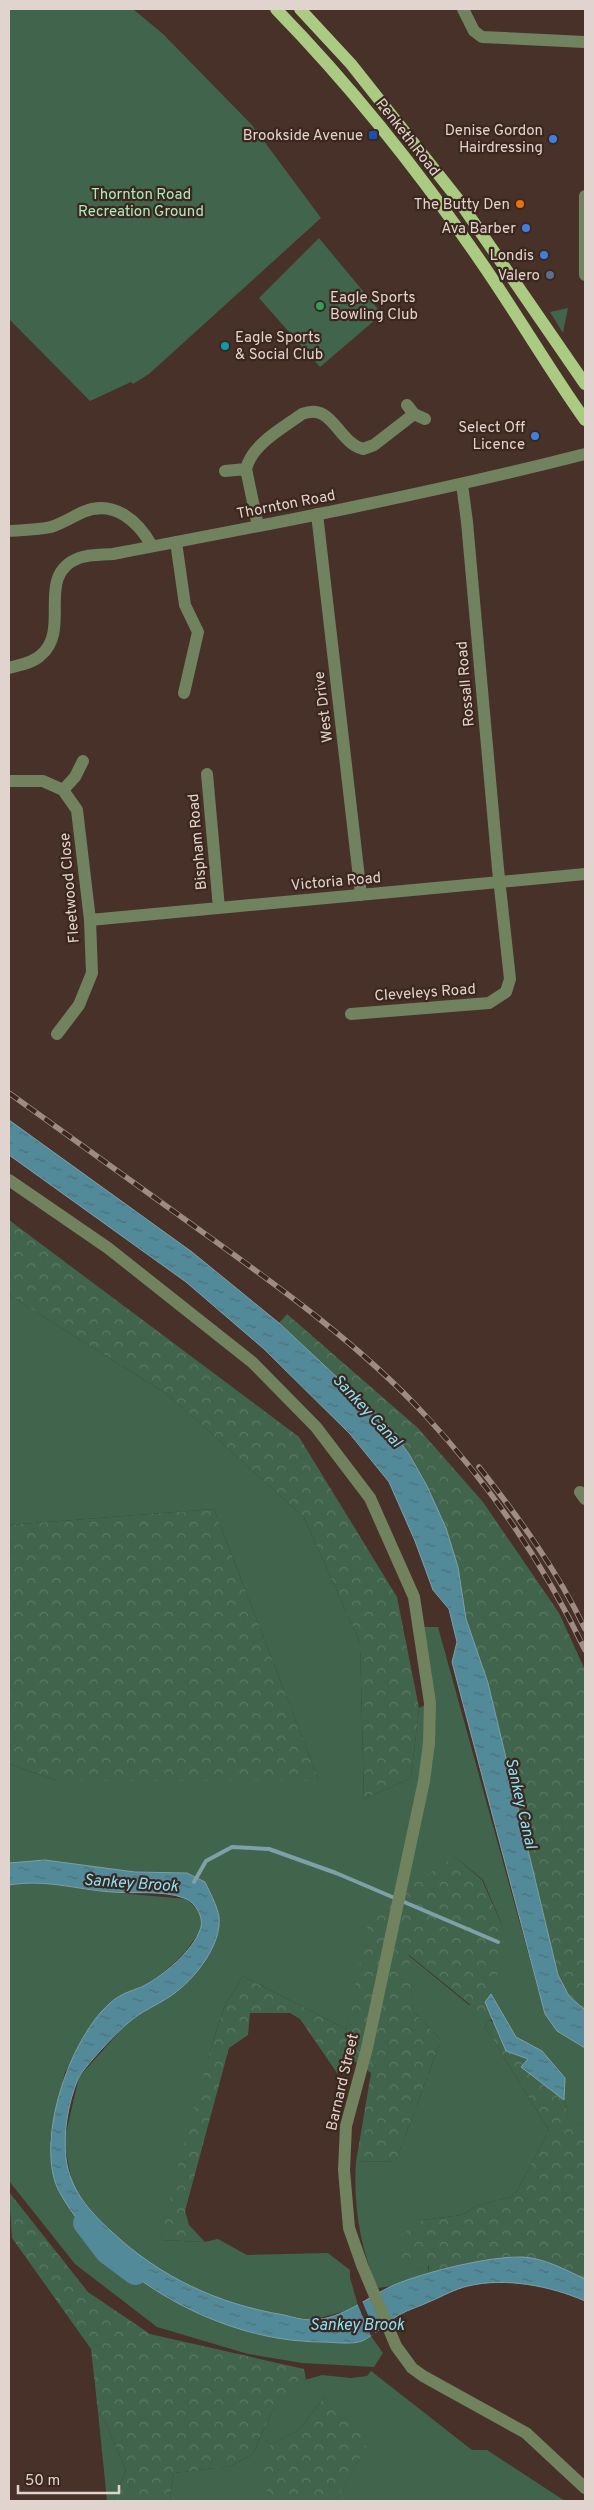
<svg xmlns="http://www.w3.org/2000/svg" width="594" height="2510" viewBox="0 0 594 2510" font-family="Overpass,sans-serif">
<defs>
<pattern id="forest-crowns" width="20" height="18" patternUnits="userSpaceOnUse" patternTransform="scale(1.25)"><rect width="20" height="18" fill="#41644c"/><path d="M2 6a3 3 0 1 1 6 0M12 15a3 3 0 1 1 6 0" fill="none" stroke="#5c7965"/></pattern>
<pattern id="water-ripples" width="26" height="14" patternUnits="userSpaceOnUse" patternTransform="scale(1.25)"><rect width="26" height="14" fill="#528a99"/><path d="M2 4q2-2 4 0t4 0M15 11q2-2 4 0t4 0" fill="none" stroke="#4d7079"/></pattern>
</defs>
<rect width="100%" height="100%" fill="#473128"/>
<path fill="#41644c" d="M9,9H133L163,34L252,125L321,218L149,374L133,384L131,382L90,401L9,319Z
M319,238L382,314L320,367L259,298Z
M568,308L563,333L550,312Z
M9,1295L170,1396L304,1517L360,1643L364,1799L411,1778L419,1708L429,1703L420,1627H438L545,2014L557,2031L585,2048V2125L569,2122L564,2100L565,2078L542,2051L516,2037L505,2018L489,2020L485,2027L549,2130L517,2191L511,2197L478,2205L462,2215L423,2220L429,2274L393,2286L378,2288C360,2249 353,2204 356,2162L396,2161L441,2040L414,2012L408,1955L469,2005L485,2002L503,1927L483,1880L455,1857L363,1955L346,2029L243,1976L225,2005L213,2041L161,2240L204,2242L218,2239L247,2255L328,2253L350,2270V2278L358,2305L349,2310L312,2320L263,2312L214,2297L169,2276L135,2254L92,2214L73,2188L64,2141L79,2077L127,2023L146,2010L219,1919L187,1873L135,1872L45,1860L9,1863V1764L58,1781H319L214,1509L9,1525Z
M33,1881L108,1892L187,1899L200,1912L202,1928L186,1951L172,1965L149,1984L117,1997L65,2072L50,2140L59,2192L169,2299L256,2334L303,2342H360L371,2336L383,2353L374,2367L302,2363L248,2354L157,2327L75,2264L9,2181V1885Z
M371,2371L472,2450H487L565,2501H336L367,2444L325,2396L299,2430L270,2445V2501H171L170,2496L174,2473L231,2466L253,2454L272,2411L301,2381L322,2375L351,2378L367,2376Z
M98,2412L104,2420L126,2470L113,2501H107Z"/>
<path fill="url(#forest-crowns)" d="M9,1220L299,1437L397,1597L419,1708L411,1778L364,1799L360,1643L304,1517L170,1396L9,1295Z
M287,1314L418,1428L483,1502L559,1613L585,1670V2010L569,1996L558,1975L488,1683L466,1619L458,1567L446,1528L427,1486L409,1454L386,1423L279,1323Z
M214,1509L319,1781H58L9,1764V1525Z
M455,1857L482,1880L503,1927L501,1962L491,1994L485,2002L489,2020L542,2051L565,2078L564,2100L569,2121L585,2125V2279C566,2270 545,2258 524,2257C493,2255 459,2267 429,2274V2266L402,2262L399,2237L423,2220L462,2215L478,2205L511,2197L517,2191L549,2130L485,2027L489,2020L409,1955L414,2012L441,2040L396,2161L356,2162L371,2073L354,2061L337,2073L300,2019L290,2013H250L248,2035L229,2048L185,2211L189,2225L205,2242L161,2240L172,2188L213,2041L225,2005L243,1976L346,2029L371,1910Z
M9,2192L88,2292L150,2334L304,2369L306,2379L272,2411L253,2454L231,2466L174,2473L170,2496L171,2501H113L126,2470L104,2420L98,2412L91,2349L12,2238Z
M325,2396L360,2426L367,2445L336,2501H270L261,2469L270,2445L299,2430Z"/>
<path fill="url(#water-ripples)" stroke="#7da0a9" d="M9,1120L192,1252L279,1323L386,1423L409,1454L427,1486L446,1528L458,1567L466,1619L488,1683L558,1975L569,1996L585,2010V2048L557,2031L545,2014L452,1662L457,1642L449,1609L433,1590L415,1541L389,1482L350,1434L264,1349L186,1282L9,1155Z
M45,1860L135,1872L187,1873L205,1882C210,1893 217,1905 219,1917C222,1945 194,1980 172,1995C158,2005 141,2011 128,2023C118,2031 82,2069 78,2079C68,2103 63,2133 66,2158C70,2190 89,2211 112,2232C160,2277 218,2304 284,2315C292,2317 303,2320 312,2320C343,2319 367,2297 394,2285C425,2272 489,2256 523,2257C544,2258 566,2270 585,2279V2301C551,2286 505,2277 468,2286C455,2289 443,2296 431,2301C421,2306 409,2309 399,2315C387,2322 375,2335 362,2341C352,2345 333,2342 322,2342C223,2342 109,2280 60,2193C32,2144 72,2027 118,1997C127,1991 140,1989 149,1983C168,1971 192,1951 200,1930C205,1919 196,1902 184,1898C163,1890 134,1894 111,1892C74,1889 46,1879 9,1885V1863Z
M491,1994L516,2037L542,2051L565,2078L564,2100L521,2067L528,2059L506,2051L485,2002Z"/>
<path fill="#473128" d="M362,2301L376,2334L371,2336L357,2303Z"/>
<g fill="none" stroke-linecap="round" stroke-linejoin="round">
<path stroke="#7da0a9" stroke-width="4" d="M194,1882L206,1861L232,1847L269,1849L336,1873L498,1942"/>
<path stroke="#528a99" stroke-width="24" d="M85,2223L107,2252L135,2273"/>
<path stroke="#71825e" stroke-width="12" d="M463,9L474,31L482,37L585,42
M585,196V275
M407,405L414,414L425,419
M246,469C252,444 283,428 302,414C333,402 337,442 363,449L374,445L414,414
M225,471L246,469L258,526
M317,514L361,895
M9,531C23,530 38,530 51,527C63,523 72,517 83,512C114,499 138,521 152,546
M176,542L185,605L198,632L184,693
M9,668C19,665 33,663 41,655C72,629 34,575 79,558C90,554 102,555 113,554C271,524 429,494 585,454
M207,774L219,908
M9,781H43L63,790L77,810L90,920L92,973L79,1005L57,1034
M63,790L75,777L83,761
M90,920L585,874
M351,1014L489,1003L506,992L510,979L498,869L467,522L462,484
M9,1180L108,1248L252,1362L316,1427L370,1498L414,1597L430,1703L429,1743L424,1781L367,2048L346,2126L344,2170L349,2228L362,2265L396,2346L412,2368L423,2376L526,2433L585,2488
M580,1492L585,1499"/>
<path stroke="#aacb81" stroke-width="12" d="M276,9C351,86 418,170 479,259C516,312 548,368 585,420
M300,9L351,64L457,198L585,384"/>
<defs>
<path id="rail" d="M9,1093C73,1139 137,1185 201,1231C279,1287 359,1344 425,1415C489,1484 544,1564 585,1650
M479,1467C519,1518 557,1570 585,1629"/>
</defs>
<use href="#rail" stroke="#9d8b84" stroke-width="5.5"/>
<use href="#rail" stroke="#3c271e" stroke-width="4" stroke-dasharray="11" stroke-linecap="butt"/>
</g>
<rect fill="#1a4fb4" stroke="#3c271e" stroke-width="2" x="368" y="130" width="10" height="10" rx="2.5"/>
<g fill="#3f7fe0" stroke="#3c271e" stroke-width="2">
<circle cx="553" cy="139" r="5"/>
<circle cx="526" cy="228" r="5"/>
<circle cx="544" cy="255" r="5"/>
<circle cx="535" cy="436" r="5"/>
</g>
<circle fill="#e8710a" stroke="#3c271e" stroke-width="2" cx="520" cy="204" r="5"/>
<circle fill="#5c6f8a" stroke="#3c271e" stroke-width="2" cx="550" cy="275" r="5"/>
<circle fill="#2e9e5b" stroke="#3c271e" stroke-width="2" cx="320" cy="306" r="5"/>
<circle fill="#0f9aa8" stroke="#3c271e" stroke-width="2" cx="225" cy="346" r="5"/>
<g text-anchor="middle" stroke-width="4.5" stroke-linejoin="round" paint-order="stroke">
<g font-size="15" fill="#e1d3cd" stroke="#3c271e" text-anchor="end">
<text x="543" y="135">Denise Gordon<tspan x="543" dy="17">Hairdressing</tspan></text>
<text x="363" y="140">Brookside Avenue</text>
<text x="510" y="209">The Butty Den</text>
<text x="516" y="233">Ava Barber</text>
<text x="534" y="260">Londis</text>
<text x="540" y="280">Valero</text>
<text x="330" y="302" text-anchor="start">Eagle Sports<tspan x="330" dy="17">Bowling Club</tspan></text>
<text x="235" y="342" text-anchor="start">Eagle Sports<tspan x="235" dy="17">&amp; Social Club</tspan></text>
<text x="525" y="432">Select Off<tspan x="525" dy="17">Licence</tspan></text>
</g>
<g font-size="15" fill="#e1d3cd" stroke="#3c271e">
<text transform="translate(408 137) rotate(52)" y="5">Penketh Road</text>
<text transform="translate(286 504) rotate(-11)" y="5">Thornton Road</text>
<text transform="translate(465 684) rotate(-95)" y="5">Rossall Road</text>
<text transform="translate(323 707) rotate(-97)" y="5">West Drive</text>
<text transform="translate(197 842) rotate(-95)" y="5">Bispham Road</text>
<text transform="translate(336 881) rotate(-5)" y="5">Victoria Road</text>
<text transform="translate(69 888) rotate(-95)" y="5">Fleetwood Close</text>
<text transform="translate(425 992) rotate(-4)" y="5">Cleveleys Road</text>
<text transform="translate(342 2082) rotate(-77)" y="5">Barnard Street</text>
</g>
<g font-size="15" fill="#a9ecbd" stroke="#3c271e">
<text x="141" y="199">Thornton Road<tspan x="141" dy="17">Recreation Ground</tspan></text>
</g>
<g font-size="16" font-style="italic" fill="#87e2fa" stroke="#3c271e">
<text transform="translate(368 1410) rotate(47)" y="6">Sankey Canal</text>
<text transform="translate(522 1803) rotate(77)" y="6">Sankey Canal</text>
<text transform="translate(131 1882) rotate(4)" y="6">Sankey Brook</text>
<text x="357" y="2330">Sankey Brook</text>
</g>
</g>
<rect width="594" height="2510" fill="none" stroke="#e1d3cd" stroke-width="20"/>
<path d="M18 2485v8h101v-8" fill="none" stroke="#e1d3cd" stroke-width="2.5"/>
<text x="25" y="2485" font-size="15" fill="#e1d3cd" stroke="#3c271e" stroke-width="4" paint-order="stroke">50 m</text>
</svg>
